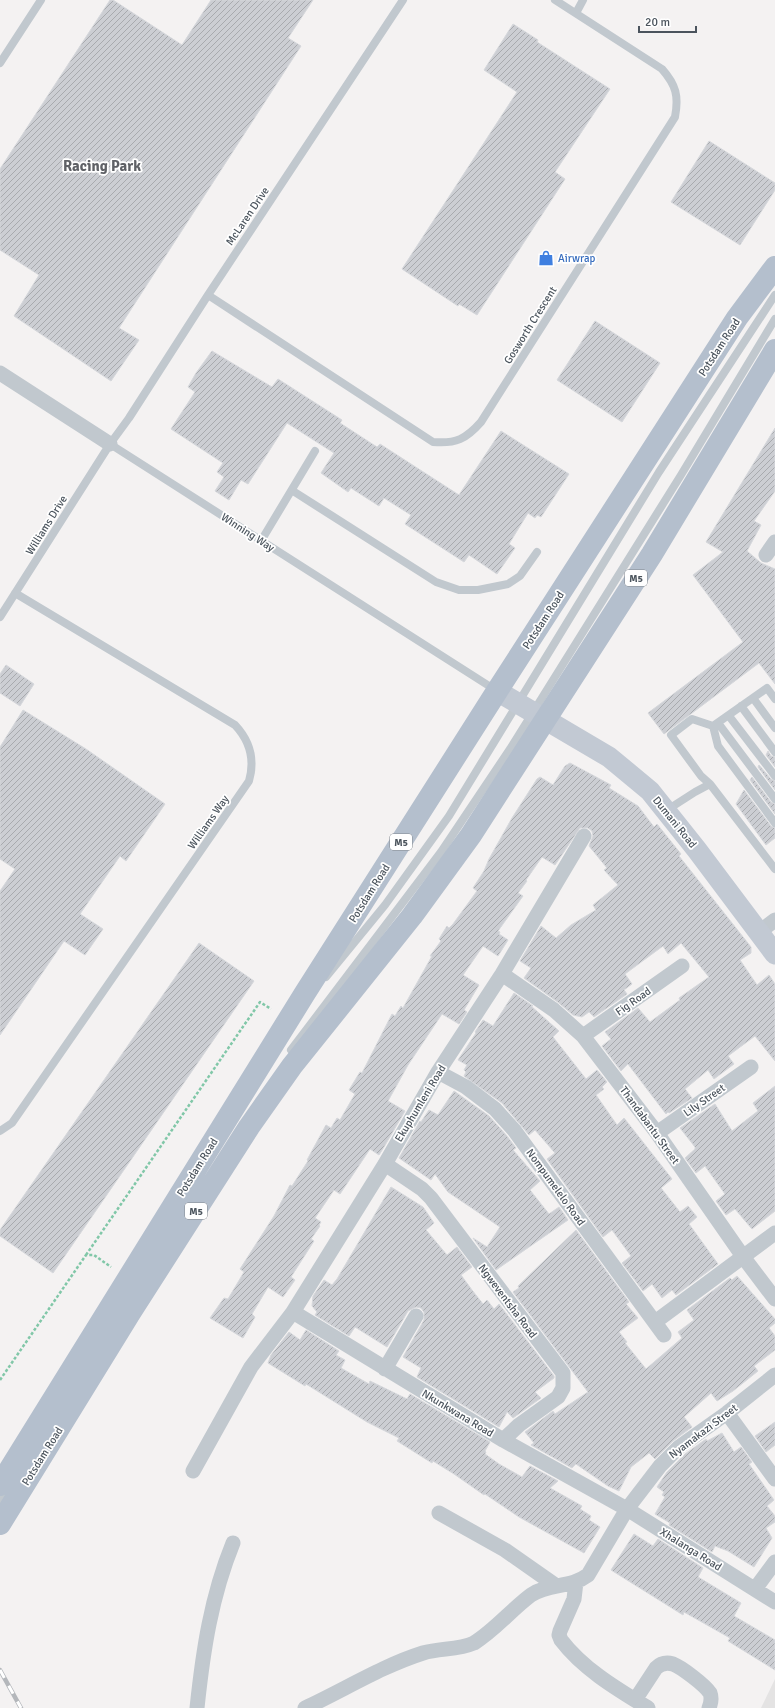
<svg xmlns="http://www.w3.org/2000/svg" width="775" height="1708" viewBox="0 0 775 1708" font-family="Signika,sans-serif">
<defs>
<pattern id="building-hatch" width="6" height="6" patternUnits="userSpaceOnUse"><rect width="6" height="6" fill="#ccced3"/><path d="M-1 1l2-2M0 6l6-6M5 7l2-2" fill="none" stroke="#a8aaae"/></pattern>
</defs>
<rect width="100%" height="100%" fill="#f4f2f2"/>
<path fill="#e4e3e3" d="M775,1679V1708H761Z"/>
<path fill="url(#building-hatch)" stroke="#d6d8dc" d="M110,0H113L182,45L211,0H313L288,38L301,46L119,328L139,340L111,381L14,316L39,275L0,250V169Z
M513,24L538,40L537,42L610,89L555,172L565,179L477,315L459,304L458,306L402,269L517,92L484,70Z
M709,141L775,183V190L740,245L671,202Z
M595,321L660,363L622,422L557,380Z
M212,351L272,387L278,379L342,420L340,423L377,447L380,444L459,495L501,431L569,474L541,517L537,515L535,518L528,513L509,544L515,548L497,574L469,555L464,562L405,524L411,515L384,498L379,506L351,488L348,492L321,473L334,453L287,423L248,484L241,480L229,500L215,491L224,477L217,472L223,463L171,429L195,392L188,387L196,373Z
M775,428V491L754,521L761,525L747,551L761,563L775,569V684L759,663L664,734L648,713L743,642L693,575L723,552L706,542Z
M6,665L34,684L20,706L0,693V674Z
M23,710L86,749L165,804L126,861L120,856L80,914L103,929L85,955L64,941L0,1035V891L15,869L0,859V747Z
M768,751L771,756L775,757V767L766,755Z
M570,763L611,785L609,788L638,806L654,827L657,824L681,854L679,856L751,947V953L740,960L757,985L769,975L775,984V1061L755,1036L728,1056L734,1064L714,1079L708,1070L685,1089L692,1098L669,1113L668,1112L666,1114L628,1064L621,1071L602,1046L611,1039L605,1032L638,1008L650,1022L680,1000L679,998L709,977L681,943L668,954L663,946L625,974L632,984L624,990L627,994L594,1017L589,1012L582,1017L573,1015L559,1003L524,978L531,968L520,961L541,926L556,938L571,925L596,910L593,905L618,885L604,870L607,868L589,846L593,836L592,831L588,828H580L555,865L542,857L526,880L527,881L518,893L523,896L498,931L500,932L499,934L508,940L498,956L483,946L463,975L479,985L464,1010L467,1012L459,1024L442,1014L408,1065L388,1101L405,1111L384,1147L379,1155L370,1149L340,1194L334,1190L315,1218L321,1222L319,1225L320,1226L311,1239L314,1241L291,1277L295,1280L283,1297L268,1287L252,1314L255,1317L243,1338L210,1318L224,1298L228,1299L244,1272L240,1269L274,1216L290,1185L292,1186L308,1161L307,1160L326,1125L331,1128L337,1118L340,1120L355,1094L349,1090L360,1072L362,1073L392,1014L395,1016L401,1006L403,1008L432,956H430L441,941L439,939L447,926L449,928L453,924L477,891L473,888L484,871L489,859L512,818L537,779L540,777L553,785L565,766Z
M759,765L771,779L775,781V790L758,767Z
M752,777L771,802L775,804V814L750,780Z
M744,790L771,826L775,828V838L766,845L736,804Z
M199,943L254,981L53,1273L0,1236V1230Z
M514,993L533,1006H531L559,1031L553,1037L586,1079L597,1070L607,1082L602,1087L604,1089L596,1095L617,1125L624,1118L672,1179L661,1188L680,1212L688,1206L697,1217L689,1224L718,1264L676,1295L672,1290L662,1298L652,1284L643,1291L622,1263L631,1256L612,1230L603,1237L547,1159L555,1153L535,1130L529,1135L502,1103L464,1076L466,1072L464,1070L467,1065L458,1060L476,1033L475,1032L483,1020L493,1026Z
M775,1086V1211L752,1229L735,1209L726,1215L716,1201L725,1194L705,1166L696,1173L685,1158L695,1149V1147L680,1128L715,1104L732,1131L758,1111L753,1103Z
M454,1091L489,1116L507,1136L516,1148L513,1150L540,1181L530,1190L549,1214L559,1207L568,1220L496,1270L473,1238L487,1247L500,1227L448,1192L435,1174L431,1180L399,1158L420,1121L421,1122L429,1110L438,1115Z
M391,1187L423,1207L434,1223L426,1230L447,1255L457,1247L472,1267L461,1275L472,1290L483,1304L487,1300L494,1309L499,1304L554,1376V1378L535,1392L541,1398L513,1418L507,1412L499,1427L417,1377L421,1368L403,1357L424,1320V1312L421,1308L416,1307L408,1311L387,1347L355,1327L349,1336L315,1315L317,1312L312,1306L313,1296L324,1280L332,1285L337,1279Z
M576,1230L629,1302L626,1304L638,1318L619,1332L627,1342L625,1343L646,1369L682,1338L678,1332L694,1320L687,1310L730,1278L732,1280L737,1276L775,1319V1323L769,1328L775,1336V1350L754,1366L758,1371L733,1391L717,1401L711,1393L684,1417L692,1427L673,1441L655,1459L649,1453L631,1467L619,1491L608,1486L576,1464L572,1468L531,1445L534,1443L525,1432L553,1411L555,1414L588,1392L513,1292L519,1288L518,1286Z
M306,1330L339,1351L336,1355L345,1360L341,1368L369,1384L370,1381L407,1399L410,1394L490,1442L485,1451L486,1452L485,1454L499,1464L522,1477L530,1466L558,1481L550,1488L582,1506L580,1509L591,1516L589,1520L600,1527L584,1553L519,1517L485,1494L484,1495L454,1474L433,1461L432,1463L397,1441L399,1438L367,1422L306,1384L305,1386L268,1363L271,1355L289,1332L300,1340Z
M775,1422V1445L766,1452L755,1436Z
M722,1433L734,1452L741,1447L752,1462L749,1464L774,1500L767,1506L775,1516V1522L766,1528L772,1538L754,1567L728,1551L715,1546L712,1552L669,1525L670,1523L655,1514L665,1497L662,1495L664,1492L657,1487L667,1472L685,1454L706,1439L707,1441Z
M634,1534L653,1546L658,1539L703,1568L698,1577L741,1603L734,1616L775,1640V1670L728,1641L730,1638L684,1612L683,1615L611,1570Z"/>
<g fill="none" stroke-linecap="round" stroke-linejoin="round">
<path stroke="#81c7a8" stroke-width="2.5" stroke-dasharray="3 2" stroke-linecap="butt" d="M86,1255L260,1002L271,1009
M0,1380L86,1255H94L111,1267"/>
<path stroke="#c1c8ce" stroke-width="8" d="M576,13L583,0
M0,63L41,0
M208,295L433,442C456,444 466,439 481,422L675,117C679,96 676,85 662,69L555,0
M110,444L497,691
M293,491L436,582L459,590H478L508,584L520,576L537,552
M261,541L315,451
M0,617L110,444L129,418L208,295L403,0
M753,698L775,728
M741,706L775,752
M729,716L775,776
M718,723L775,799
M713,726L718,746L775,823
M710,784L701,776L671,735L692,719L713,726L767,688L775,699
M667,810L695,792L710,784L775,869
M326,977L385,905L449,816L659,472L775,295
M291,1050L441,852L510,749L681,475L775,319
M0,1131L12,1123L249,781C255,760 250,741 235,725L15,593
M0,1501L9,1487"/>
<path stroke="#c1c8ce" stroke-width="15" d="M0,373L110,444
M766,555L775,542
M759,932L775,920
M502,974L554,1010L583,1036L657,1133L744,1258L775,1299
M583,1036L682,966
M438,1072L466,1087L495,1109L514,1130L664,1335
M657,1133L751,1067
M385,1164L422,1189L431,1198L563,1373V1388L558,1397L519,1425L503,1440
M293,1312L503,1440L627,1509L775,1602
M655,1322L775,1233
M385,1369L416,1316
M727,1413L775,1479
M193,1471L251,1367L293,1312L385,1164L438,1072L502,974L584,836
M439,1513L505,1550L555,1585
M576,1582L574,1599L560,1631L559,1635L561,1640C583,1669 617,1689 648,1708
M755,1589L775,1562
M635,1700L656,1668C661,1663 666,1662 673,1664C681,1667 705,1685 710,1693C712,1698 711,1703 709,1708
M197,1708C203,1651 211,1597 233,1543
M305,1708C344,1690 382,1666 423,1653C440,1648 458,1650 474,1643C495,1630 512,1609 531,1595C549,1583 571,1588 588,1575L627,1509L660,1466L679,1447L727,1413L775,1375"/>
<path stroke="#c2c9d3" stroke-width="21" d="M497,691L609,757L650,791L697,850L775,954"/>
<path stroke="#b4bfcd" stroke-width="22" d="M0,1485L305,993L497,691L737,318L775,267
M0,1524L130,1313L249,1127L292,1066L412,916L471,835L652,554L775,350"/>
<defs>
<path id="rail" d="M0,1670L21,1708"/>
</defs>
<use href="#rail" stroke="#b4b7bb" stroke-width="4.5"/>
<use href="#rail" stroke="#fff" stroke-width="3" stroke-dasharray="9" stroke-linecap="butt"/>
</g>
<defs>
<symbol id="shop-bare" viewBox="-9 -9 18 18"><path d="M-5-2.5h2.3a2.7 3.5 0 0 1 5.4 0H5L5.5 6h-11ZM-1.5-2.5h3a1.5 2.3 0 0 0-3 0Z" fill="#3f7fe0" stroke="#fff" stroke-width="2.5" paint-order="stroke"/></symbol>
</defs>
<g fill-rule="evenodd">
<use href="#shop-bare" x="535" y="247" width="22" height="22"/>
</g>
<g text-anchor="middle" stroke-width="3.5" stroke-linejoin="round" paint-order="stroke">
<g fill="#fff" stroke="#81878e" stroke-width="1">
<rect x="625" y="570" width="22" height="16" rx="3"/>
<rect x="390" y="834" width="22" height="16" rx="3"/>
<rect x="185" y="1203" width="22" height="16" rx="3"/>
</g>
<g font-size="10" font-weight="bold" fill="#4b545d">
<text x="636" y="582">M5</text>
<text x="401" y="846">M5</text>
<text x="196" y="1215">M5</text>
</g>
<g font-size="11" fill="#4b545d" stroke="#fff">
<text transform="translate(247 216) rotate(-56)" y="4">McLaren Drive</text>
<text transform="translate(530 325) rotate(-58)" y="4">Gosworth Crescent</text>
<text transform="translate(719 347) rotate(-57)" y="4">Potsdam Road</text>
<text transform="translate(46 525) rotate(-58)" y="4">Williams Drive</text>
<text transform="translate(248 532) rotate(33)" y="4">Winning Way</text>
<text transform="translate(543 620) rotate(-57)" y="4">Potsdam Road</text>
<text transform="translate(208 822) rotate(-55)" y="4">Williams Way</text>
<text transform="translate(675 822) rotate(51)" y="4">Dumani Road</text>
<text transform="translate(369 893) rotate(-58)" y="4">Potsdam Road</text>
<text transform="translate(633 1001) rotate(-35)" y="4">Fig Road</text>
<text transform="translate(704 1100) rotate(-35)" y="4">Lily Street</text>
<text transform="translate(420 1103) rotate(-59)" y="4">Ekuphumleni Road</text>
<text transform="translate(650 1125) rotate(54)" y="4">Thandabantu Street</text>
<text transform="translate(197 1167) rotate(-58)" y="4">Potsdam Road</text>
<text transform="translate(556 1187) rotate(54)" y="4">Nompumelelo Road</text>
<text transform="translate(508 1301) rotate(53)" y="4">Ngweventsha Road</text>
<text transform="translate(458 1413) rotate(31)" y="4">Nkunkwana Road</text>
<text transform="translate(703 1431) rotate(-37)" y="4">Nyamakazi Street</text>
<text transform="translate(42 1456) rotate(-58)" y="4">Potsdam Road</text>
<text transform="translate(691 1549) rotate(32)" y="4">Xhalanga Road</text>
</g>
<g font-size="11" fill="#366cbe" stroke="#fff" text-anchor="start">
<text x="558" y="262">Airwrap</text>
</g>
<g font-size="15" font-weight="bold" fill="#5f6166" stroke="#fff">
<text x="102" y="171">Racing Park</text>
</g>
</g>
<path d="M639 26v6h57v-6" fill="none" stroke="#4b545d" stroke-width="2"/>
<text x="645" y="26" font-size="12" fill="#4b545d" stroke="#ffffff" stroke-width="3" paint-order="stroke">20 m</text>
</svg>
